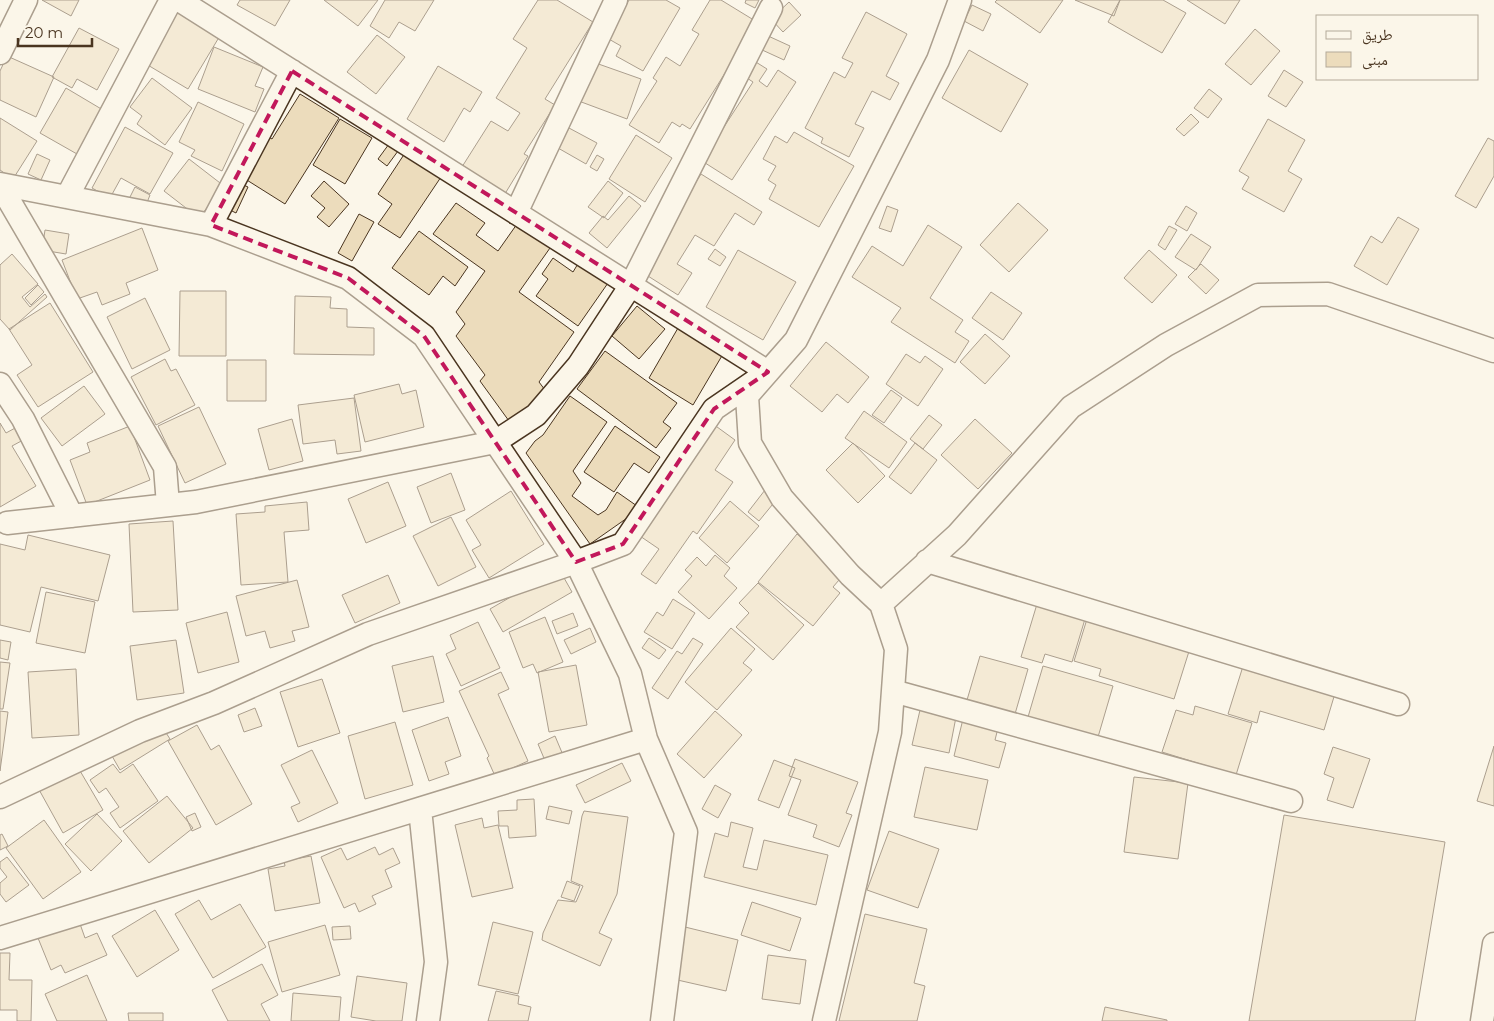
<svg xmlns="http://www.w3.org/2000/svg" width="1494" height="1021" viewBox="0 0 1494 1021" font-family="Montserrat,'Noto Naskh Arabic',sans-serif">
<rect width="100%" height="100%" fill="#fbf6e9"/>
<path fill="#ecdcbc" stroke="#4a3520" d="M42,0H79L71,16Z
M240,0H290L275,26L237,5Z
M324,0H378L358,26Z
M385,0H434L415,31L399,22L389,38L370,26Z
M538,0H557L593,22L545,99L555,105L524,154L528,156L503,197L460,170L491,121L508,131L520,113L496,98L527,48L513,39Z
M629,0H666L680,8L643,71L616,56L621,46L607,38Z
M710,0H721L757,22L690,129L682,124L680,127L672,122L659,143L629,125L657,81L653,78L666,57L680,66L699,34L692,30Z
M746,0H759L755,8L745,3Z
M997,0H1063L1040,33L995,2Z
M1075,0H1120L1114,16Z
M1120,0H1163L1186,13L1162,53L1108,22Z
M1187,0H1240L1225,24Z
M789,2L801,15L783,32L771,19Z
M972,5L991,14L983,31L964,21Z
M174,6L221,34L188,89L141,61Z
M866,12L907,34L886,76L899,83L890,100L872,91L855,124L864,128L849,157L821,143L823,138L805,128L834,72L845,78L853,63L842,58Z
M79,28L119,49L97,90L77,79L72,88L52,77Z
M1255,29L1280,51L1251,85L1225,64Z
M377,35L405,57L376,94L347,72Z
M766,35L790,46L784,60L760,49Z
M214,47L263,67L255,86L264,89L255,112L198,89Z
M969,50L1028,84L1001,132L942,98Z
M7,56L54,77L36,117L0,100V71Z
M751,59L767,69L759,81L767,87L778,70L796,82L732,180L702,161L753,82L741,74Z
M590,61L641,79L627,119L576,100Z
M438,66L482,92L470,112L464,108L444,142L407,119Z
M1284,70L1303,82L1286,107L1268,96Z
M152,78L192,108L165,145L137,124L142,116L130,107Z
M66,88L103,110L77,154L40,133Z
M1209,89L1222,99L1208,118L1194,108Z
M300,94L339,118L285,204L242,177L267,136L272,139Z
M198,102L244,124L222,171L191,156L195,150L179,142Z
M1191,114L1199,122L1184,136L1176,129Z
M0,118L37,141L13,179L0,170Z
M340,119L372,138L345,184L313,165Z
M1268,119L1305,140L1288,171L1302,179L1284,212L1242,189L1249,177L1239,171Z
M125,127L173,153L150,194L121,178L110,198L92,188Z
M569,128L597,143L586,164L558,148Z
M794,132L854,166L819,227L769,199L776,185L768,180L776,166L763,159L775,136L787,143Z
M636,135L672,158L645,202L609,179Z
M1488,138L1494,141V176L1476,208L1455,196Z
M389,144L398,151L387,166L378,159Z
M405,153L441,177L400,238L378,224L392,204L378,194Z
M37,154L50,160L41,180L28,174Z
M597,155L604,159L597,171L590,167Z
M189,159L224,186L199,218L164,191Z
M701,174L762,212L754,225L735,213L714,246L695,235L677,264L692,273L678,295L640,271Z
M324,181L349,204L329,227L317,217L325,208L311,196Z
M608,181L623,193L604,218L588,207Z
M237,182L248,187L236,213L226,208Z
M135,187L150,195L146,205L130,197Z
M629,196L641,206L607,248L589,233L603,216L608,220Z
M456,203L485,223L476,235L498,251L517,224L550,248L519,292L574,332L539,382L545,390L539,399L509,421L480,381L485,375L456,336L465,324L456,312L485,271L433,234Z
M1018,203L1048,230L1009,272L980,245Z
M887,206L898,210L891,232L879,228Z
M1186,206L1197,213L1187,231L1175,224Z
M359,214L374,222L352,261L338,253Z
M1398,217L1419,229L1387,285L1354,266L1371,236L1382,243Z
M928,225L962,247L930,298L963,320L955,332L969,341L955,363L891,322L901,308L852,277L872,246L903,266Z
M1169,226L1177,230L1165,250L1158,245Z
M142,228L158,270L126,283L130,294L102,305L97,292L77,299L62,260Z
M45,230L69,234L66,254L42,250Z
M419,231L468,267L455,286L443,276L429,295L392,268Z
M1191,234L1211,247L1196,270L1175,257Z
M715,249L726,257L720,266L708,259Z
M738,250L796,282L763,340L706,307Z
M1149,250L1177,275L1152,303L1124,278Z
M12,254L38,284L22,297L30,307L45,294L47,297L10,330L0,319V265Z
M553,258L573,272L579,262L608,283L578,326L536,296L548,279L542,274Z
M1201,264L1219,280L1206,294L1188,277Z
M38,285L44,292L31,305L25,298Z
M180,291H226V356H179Z
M991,292L1022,313L1003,340L972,318Z
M295,296L331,297L330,308L347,309V327L374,328V355L294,354Z
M145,298L170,350L132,369L107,317Z
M50,303L93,372L38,407L17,375L32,365L9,329Z
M637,306L665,329L639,359L612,336Z
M678,328L723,354L693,405L649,378Z
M985,334L1010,356L985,384L960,362Z
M826,342L869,377L848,403L837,394L822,412L790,386Z
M605,351L677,403L663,422L671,428L656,448L577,389Z
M906,354L920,363L925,356L943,369L918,406L886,384Z
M165,359L171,371L176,369L195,405L156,425L131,377Z
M227,360H266V401H227Z
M399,384L402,394L416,390L424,427L365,442L354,395Z
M84,386L105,414L62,446L41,418Z
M891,390L902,398L884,423L872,415Z
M570,396L607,422L573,471L581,483L572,496L598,515L606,510L617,492L637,506L630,516L590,544L526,453L535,441L543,435Z
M354,398L361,451L337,454L335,440L303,444L298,405Z
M199,407L226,464L185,483L158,426Z
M864,411L907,442L889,468L845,438Z
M929,415L942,425L923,449L910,439Z
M292,419L303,461L269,470L258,429Z
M975,419L1012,453L978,489L941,455Z
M0,423L6,433L17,427L25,439L12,446L36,486L0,507Z
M713,424L735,440L715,470L733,482L697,534L693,531L656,584L641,574L659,549L637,534Z
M130,426L150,480L87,505L70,460L90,452L87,443Z
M615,426L660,457L649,473L634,463L614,492L584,472Z
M853,443L885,476L858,503L826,470Z
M915,443L937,460L911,494L889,477Z
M451,473L465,510L431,523L417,487Z
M388,482L406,526L366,543L348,499Z
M765,490L777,499L759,521L748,512Z
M511,491L544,544L489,578L472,550L481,545L466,520Z
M730,501L759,526L727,563L699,538Z
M307,502L309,530L284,532L288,582L241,585L236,514L265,512V506Z
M451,517L476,567L438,586L413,536Z
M173,521L178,610L133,612L129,524Z
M797,534L845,573L833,587L840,593L813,626L758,582Z
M28,535L110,555L98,601L41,587L30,632L0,625V544L25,550Z
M715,555L730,568L724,576L737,588L709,619L678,592L692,576L685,570L697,557L706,566Z
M559,569L572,592L503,632L490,609Z
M388,575L400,603L355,623L342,595Z
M297,580L309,627L292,631L295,641L270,648L265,631L246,636L236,596Z
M758,583L804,625L773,660L736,627L749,613L739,603Z
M46,592L95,602L85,653L36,643Z
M673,599L695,613L672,649L644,632L657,612L663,616Z
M1037,604L1085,619L1072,662L1045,654L1042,663L1021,657Z
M227,612L239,662L198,673L186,623Z
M573,613L578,626L557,634L552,621Z
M545,617L563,662L537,673L533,664L523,668L509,632Z
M1087,619L1191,645L1174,699L1099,676L1101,669L1074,661Z
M478,622L500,668L461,686L446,654L456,649L450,635Z
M590,628L596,642L571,654L564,640Z
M731,628L755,649L743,663L752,670L717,710L685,682Z
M649,638L666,650L659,659L642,648Z
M693,638L703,644L668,699L652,688L677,651L682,654Z
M0,640L11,642L8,660L0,658Z
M176,640L184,693L137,700L130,646Z
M433,656L444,702L403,712L392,666Z
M980,656L1028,669L1015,714L967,700Z
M0,662L10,663L3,709H0Z
M1244,663L1336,690L1324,730L1260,711L1257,723L1228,714Z
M576,665L587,725L549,732L538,672Z
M1043,666L1113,686L1098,737L1028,717Z
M76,669L79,735L32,738L28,672Z
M501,672L509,689L498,694L528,761L495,776L487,758L489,756L459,691Z
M322,679L340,733L298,747L280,692Z
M1195,706L1252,723L1236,775L1162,752L1176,710L1193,715Z
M255,708L262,726L244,732L238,715Z
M920,710L956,717L949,753L912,745Z
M0,711L8,712L0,771Z
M715,711L742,735L704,778L677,754Z
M448,717L461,756L445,762L449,774L429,781L412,730Z
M963,719L998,728L995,740L1006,743L999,768L954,756Z
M395,722L413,785L365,799L348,736Z
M161,725L170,739L120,770L112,756Z
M197,725L211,750L219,745L252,804L216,825L168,741Z
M555,736L563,755L546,763L538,744Z
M1494,746V806L1477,801Z
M1333,747L1370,759L1353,808L1327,800L1334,778L1324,774Z
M312,750L338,803L298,822L291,807L300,803L281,765Z
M795,759L858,782L846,813L852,815L839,847L813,837L817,825L788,815L801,780L789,776Z
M774,760L795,768L779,808L758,800Z
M622,763L631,781L585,803L576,785Z
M76,764L103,810L63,833L37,786Z
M113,764L120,773L133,764L158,801L120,828L110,813L119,807L106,788L99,793L90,780Z
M925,767L988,780L977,830L914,817Z
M1134,777L1188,783L1178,859L1124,852Z
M715,785L731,794L718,818L702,809Z
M167,796L193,828L149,863L123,831Z
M534,799L536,836L509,838L508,826H499L498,811L517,810V800Z
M549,806L572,811L569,824L546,819Z
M584,811L628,817L617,894L599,933L612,939L600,966L542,940L543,933L558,900L576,902L583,886L571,881L582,816Z
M195,813L201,827L192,831L186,817Z
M97,814L122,841L91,871L65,844Z
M1284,815L1445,842L1415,1021H1249Z
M482,818L484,828L498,825L513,888L472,897L455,825Z
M44,820L81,872L43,899L6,848Z
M731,822L753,828L743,867L757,870L764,840L828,855L816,905L704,877L715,833L728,837Z
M889,831L939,849L918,908L867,890Z
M2,834L8,846L0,850V835Z
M375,847L379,855L393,848L400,863L385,870L392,887L372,896L376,904L359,912L355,903L344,908L321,857L341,848L347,860Z
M311,856L320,903L275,911L268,869L285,866L284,861Z
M7,857L29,885L6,902L0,894V883L7,877L0,868V862Z
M567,881L580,886L574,901L561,897Z
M199,900L211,920L240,904L266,947L213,978L175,914Z
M752,902L801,918L790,951L741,935Z
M155,910L179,950L137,977L112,936Z
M865,914L927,929L914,983L925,986L917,1021H839Z
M79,921L85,938L97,933L107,955L65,973L61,965L51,970L38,938Z
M493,922L533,932L518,994L478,985Z
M325,925L340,975L282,992L268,942Z
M350,926L351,939L333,940L332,927Z
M685,927L738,940L726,991L673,979Z
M0,953H10L9,980H32L31,1021H17V1010H0Z
M768,955L806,960L800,1004L762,999Z
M262,964L278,995L261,1004L270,1021H228L212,990Z
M87,975L107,1021H57L45,994Z
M357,976L407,983L402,1021H376L351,1017Z
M496,991L519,996L518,1004L531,1007L528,1021H488Z
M293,993L341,997L339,1021H291Z
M1105,1007L1167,1020V1021H1102Z
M128,1013H163V1021H129Z"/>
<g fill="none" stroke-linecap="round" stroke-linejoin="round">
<defs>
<path id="street" d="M0,53L26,0
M0,184L211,225L348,278L424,336L576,562L630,674L646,739L686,832L662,1021
M0,185L165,467L168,505
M67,197L171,0
M516,213L616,0
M211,225L292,71
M0,384L23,419L72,516
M7,523L196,502L495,442L536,415L578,366L631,285L771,8
M927,561L1398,704
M881,604L957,535L1071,407L1166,345L1258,295L1328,294L1494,351
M893,691L1291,801
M0,797L140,731L214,703L368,634L576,562L623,544L714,409L768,372L179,0
M420,809L436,962L428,1021
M0,938L646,739
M824,1021L890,732L896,649L881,604L850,575L782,498L750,443L747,396L796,340L938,60L960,0
M1482,1021L1494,944"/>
</defs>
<use href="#street" stroke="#4a3520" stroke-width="25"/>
<use href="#street" stroke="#fbf6e9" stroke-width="22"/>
</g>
<path d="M0 0H1494V1021H0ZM292,71L768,372L714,409L623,544L576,562L424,336L348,278L211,225Z" fill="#fbf6e9" fill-opacity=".55" fill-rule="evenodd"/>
<path fill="none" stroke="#c2185b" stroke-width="4" stroke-dasharray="10 6" stroke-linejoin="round" d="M292,71L768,372L714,409L623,544L576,562L424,336L348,278L211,225Z"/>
<rect x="1316" y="15" width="162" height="65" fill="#fbf6e9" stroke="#b4a999"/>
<rect x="1326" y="31" width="25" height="8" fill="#fbf6e9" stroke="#b4a999"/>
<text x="1362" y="40" font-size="15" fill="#4a3520">طريق</text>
<rect x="1326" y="52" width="25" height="15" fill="#ecdcbc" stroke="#b4a999"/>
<text x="1362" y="65" font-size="15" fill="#4a3520">مبنى</text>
<path d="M18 38v8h74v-8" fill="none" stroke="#4a3520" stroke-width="2.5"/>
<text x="25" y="38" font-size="15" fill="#4a3520" stroke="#fbf6e9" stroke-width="4" paint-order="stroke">20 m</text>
</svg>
